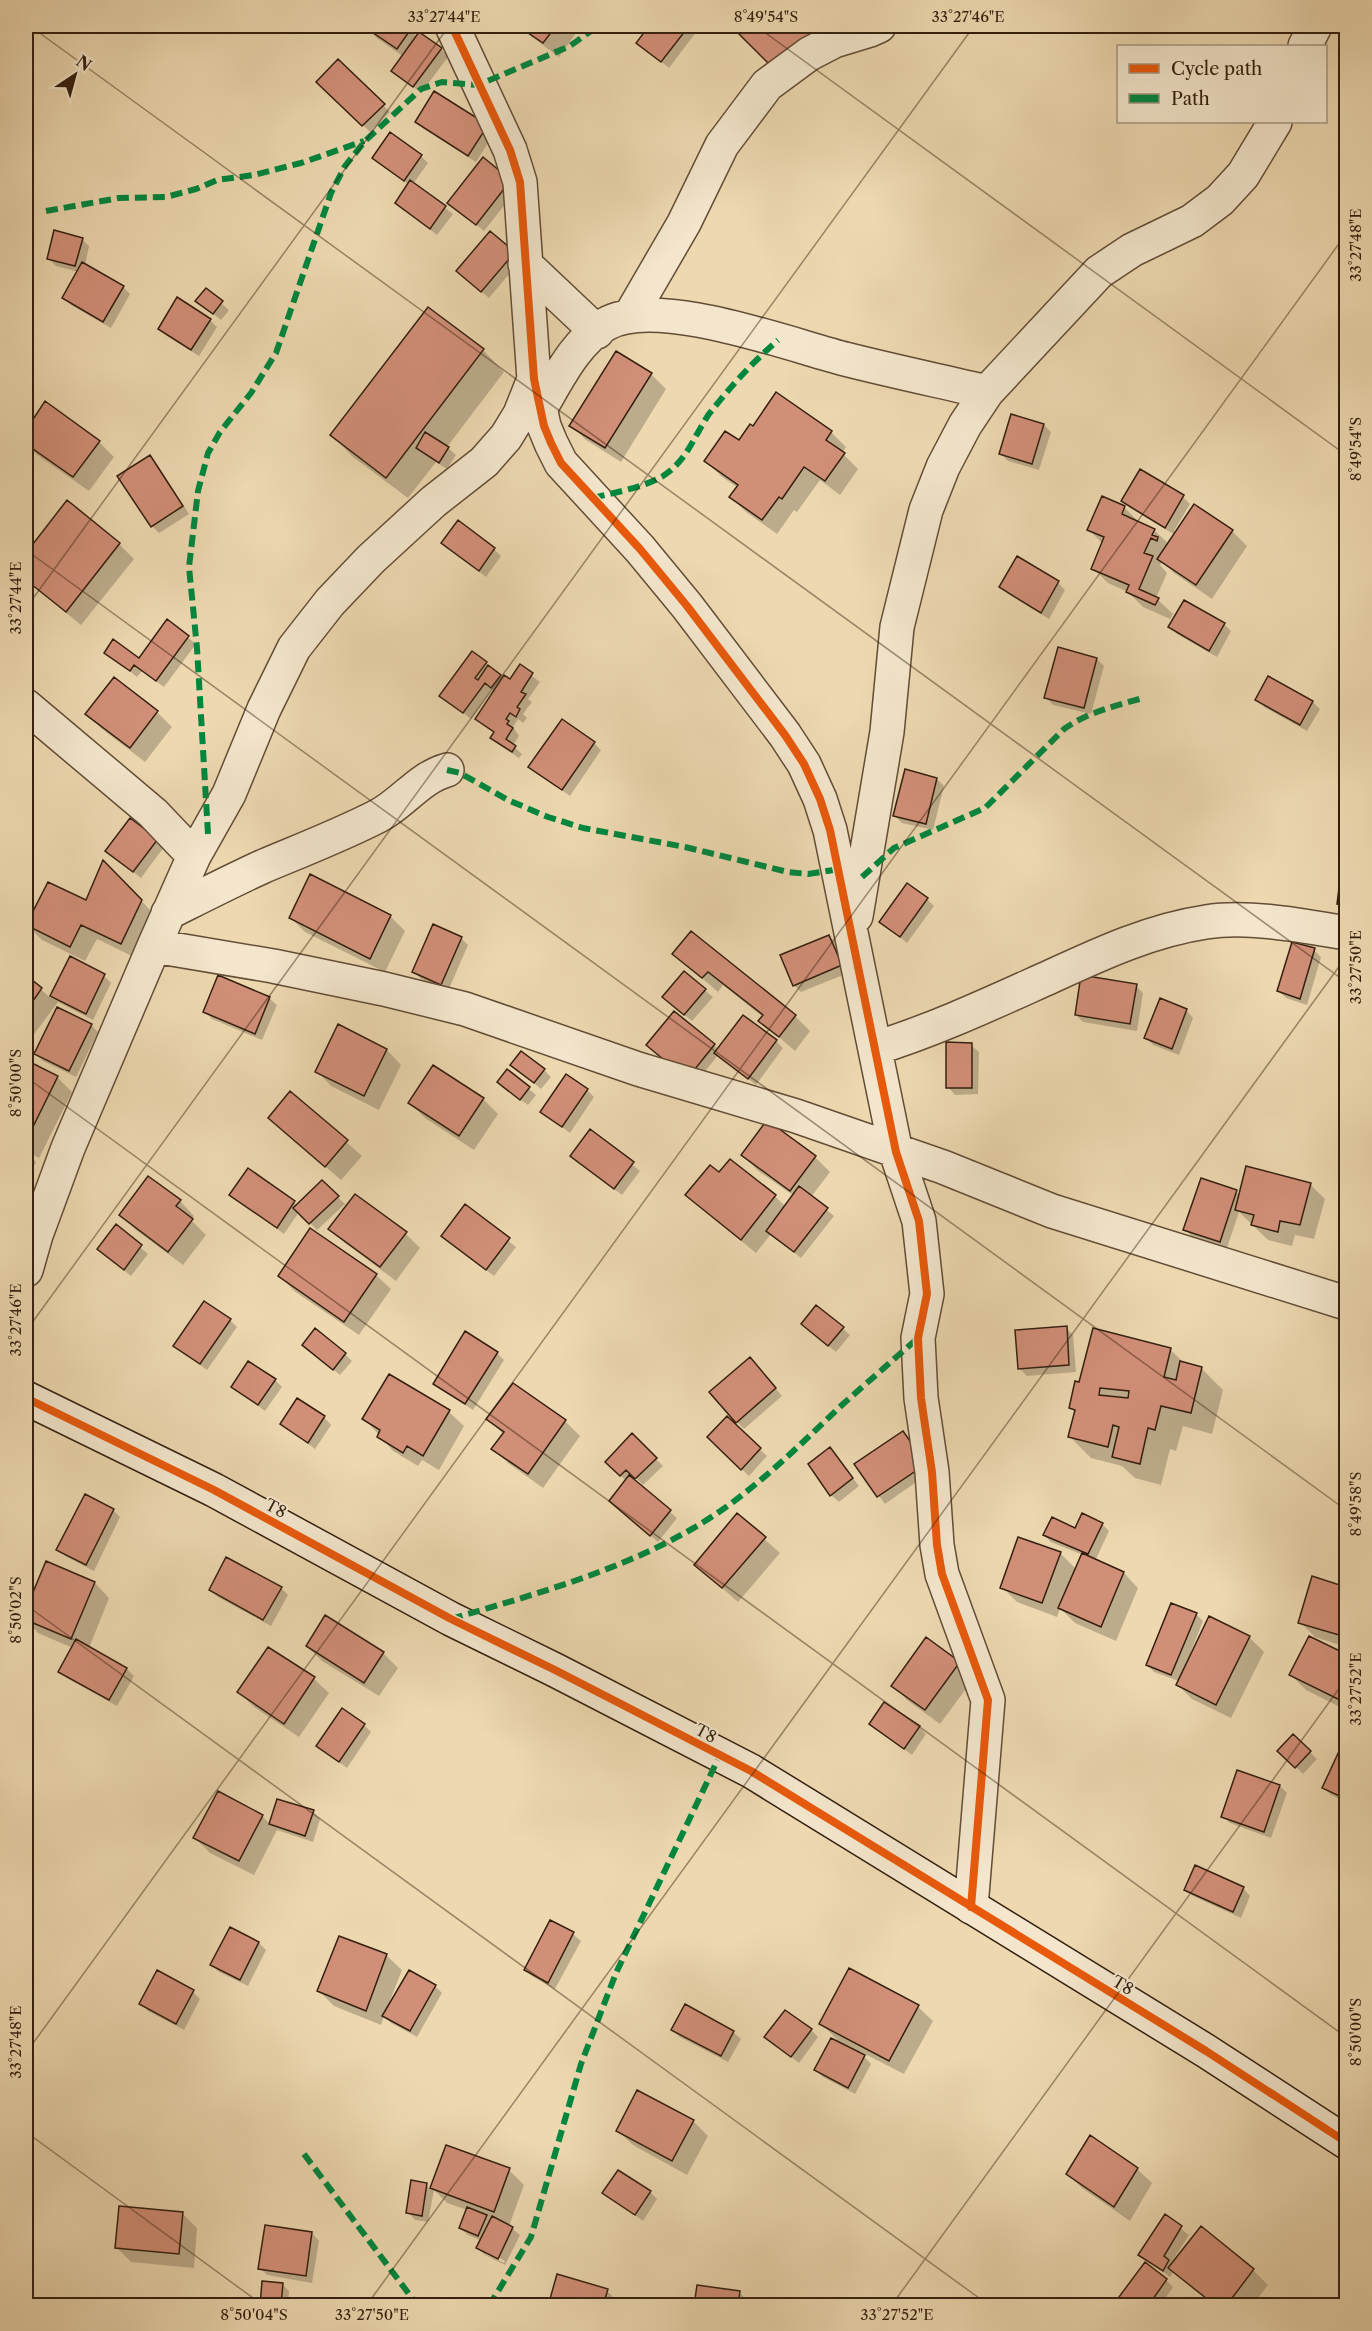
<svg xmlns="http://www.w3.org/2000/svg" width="1372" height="2331" viewBox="0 0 1372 2331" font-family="'Libre Caslon Text',serif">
<rect width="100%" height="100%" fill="#edd8b0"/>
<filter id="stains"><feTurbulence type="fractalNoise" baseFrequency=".00333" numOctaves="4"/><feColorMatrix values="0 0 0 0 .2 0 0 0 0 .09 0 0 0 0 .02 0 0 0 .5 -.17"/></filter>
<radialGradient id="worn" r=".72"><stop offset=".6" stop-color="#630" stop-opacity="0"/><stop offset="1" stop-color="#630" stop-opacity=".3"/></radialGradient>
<path fill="#0003" fill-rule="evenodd" d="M365,26H404L418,37L441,49L448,57L421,93L393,71L404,57L378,39Z
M517,26H581L559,57Z
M651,26H698L700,27L669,68L638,43Z
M733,26H816L832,43L791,84Z
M338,61L390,112L370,132L318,82Z
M417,122L494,133L476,162L424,129Z
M421,156L428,163L413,184L453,214L437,235L396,203L409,185L374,158Z
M483,159L518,188L484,231L449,203Z
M490,234L521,260L489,298L465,278Z
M82,239L89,246L85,265L123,287L130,294L111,328L71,305L64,297L79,272L56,266L49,259Z
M206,290L229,310L221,320L197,301Z
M210,320L217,327L199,356L167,336L159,329Z
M483,350L504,372L447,447L456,455L447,469L436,462L408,498L353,457L332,435Z
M616,353L651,374L666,389L621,462L586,440L571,425Z
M777,394L831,432L846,447L842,453L858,469L840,495L820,480L797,512L794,510L777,534L746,512L731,497L738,488L721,476L706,461L739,442L753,428Z
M46,403L99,442L114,457L89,491L36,454L26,443V432Z
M1044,425L1051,432L1039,470L1008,461L1001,454Z
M150,457L157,464L189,514L159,533L152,526Z
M1183,497L1190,504L1174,531L1176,533L1194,506L1232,531L1247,546L1212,599L1174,573L1162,561L1160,565L1167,573L1156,598L1173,614L1170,619L1143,607L1128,592L1108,583L1093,568L1103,544L1089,530L1124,507L1139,522L1154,530L1169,544L1175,535L1130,508L1123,501Z
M67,503L119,544L134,559L81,625L26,580V555Z
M443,543L494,549L501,556L486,577Z
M1017,558L1058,583L1065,590L1049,619L1008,594L1001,587Z
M167,621L196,644L164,687L142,671L137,677L106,652L139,660Z
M1224,624L1231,631L1217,657L1177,634L1170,627Z
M1097,659L1104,666L1091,714L1053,705L1046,697Z
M486,663L503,679L511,681L520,667L540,682L528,699L532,702L523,714L527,718L523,723L518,719L513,727L519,736L513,746L522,754L519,758L499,745L492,738L495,734L477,719L495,691L492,689L471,719L441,696Z
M1269,678L1313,702L1320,709L1307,731L1264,707L1257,699Z
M114,679L157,712L172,727L145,762L102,729L87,714Z
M594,743L601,750L570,796L530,767Z
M937,779L944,786L933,830L902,823L895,816Z
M157,840L164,847L141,878L107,851Z
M1342,874L1346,875V911L1338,903Z
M118,877L156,916L136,958L97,939L85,961L42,940L27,925L87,902Z
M927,899L934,906L907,943L881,922Z
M390,916L405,931L385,972L305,932L291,918Z
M829,936L836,943L848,973L801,992L794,985Z
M461,938L468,945L448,991L421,979L414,972Z
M1314,950L1321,957L1307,1005L1286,998L1279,991Z
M674,954L795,1016L810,1031L795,1051L760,1021L763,1017L723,985L718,992Z
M71,958L104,976L111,983L93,1020L58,1002L26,1045V977L51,998Z
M684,973L713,997L692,1021L671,1004Z
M1136,986L1143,993L1137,1031L1083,1022L1076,1015Z
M269,998L277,1005L262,1040L212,1019L205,1012Z
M1186,1010L1193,1018L1179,1055L1153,1045L1146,1038Z
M91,1025L98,1032L76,1077L43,1061L36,1054Z
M776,1041L783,1048L756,1085L718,1055L694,1085L648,1045H714L719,1050Z
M971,1045L979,1052L978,1094L955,1095L948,1087Z
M387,1050L401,1065L379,1110L331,1086L317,1071Z
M26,1062L57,1077L72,1092L39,1158L26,1151Z
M512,1065L544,1070L551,1077L541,1089Z
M507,1071L536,1095L528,1105L506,1089Z
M587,1090L594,1097L570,1133L542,1112Z
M291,1093L362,1156L341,1180L285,1132Z
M483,1099L498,1114L474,1150L425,1118L410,1103Z
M590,1131L640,1171L622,1195L579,1163Z
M26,1152L36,1162L26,1183Z
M743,1155L815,1157L830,1172L811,1197L834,1216L801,1258L771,1234L756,1253L702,1209L687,1195L719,1174L775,1196L786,1207L794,1196L757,1170Z
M248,1170L297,1205L322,1182L345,1204L317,1230L299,1212L284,1234L231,1195Z
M149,1178L180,1201L194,1216L191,1220L206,1235L183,1265L136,1230L121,1215Z
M1310,1184L1325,1199L1314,1239L1295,1235L1292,1246L1268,1240L1239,1212L1227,1248L1192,1237L1185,1229L1236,1192L1240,1195Z
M465,1207L516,1247L494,1276L450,1243Z
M116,1227L148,1254L131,1276L106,1256Z
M330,1229L406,1234L420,1248L396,1281L345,1243Z
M376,1275L391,1289L359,1335L294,1291L280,1276Z
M230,1320L237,1327L207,1370L175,1346Z
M842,1328L850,1335L836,1352L810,1331Z
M1066,1328L1073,1335L1076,1372L1027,1376L1020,1369Z
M466,1333L497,1353L504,1360L473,1410L442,1390L435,1383Z
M1170,1349L1184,1363L1201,1368L1223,1390L1212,1434L1183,1426L1176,1451L1170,1449L1161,1485L1135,1478L1122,1466L1091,1458L1069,1436L1076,1413L1070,1407L1080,1384Z
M312,1352L345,1354L352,1361L340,1375Z
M757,1366L782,1396L744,1429L737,1422Z
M390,1376L449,1412L464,1426L439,1470L422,1460L418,1466L393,1451L364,1418Z
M275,1380L282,1387L265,1411L233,1387Z
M297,1400L324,1417L331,1425L315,1449L282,1424Z
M727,1418L767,1456L749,1476L709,1437Z
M488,1419L565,1421L580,1436L543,1488L508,1463L493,1449L504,1435Z
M903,1433L932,1471L885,1504L856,1464Z
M632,1435L663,1466L643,1485L634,1476L631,1479L677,1518L658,1542L618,1508L626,1481L607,1462Z
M830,1449L859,1486L839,1502L831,1495Z
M113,1510L120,1517L94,1571L65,1556L58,1549Z
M737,1515L780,1553L738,1602L696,1565Z
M1102,1524L1109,1531L1095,1561L1124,1573L1138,1588L1116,1641L1075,1623L1060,1608L1057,1617L1017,1602L1002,1587L1060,1553L1077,1570L1083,1555L1051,1542L1044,1535Z
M46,1563L95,1583L109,1598L89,1648L127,1669L134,1676L117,1706L67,1678L60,1671L73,1648L38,1633L26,1620V1613Z
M1313,1578L1346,1588V1647L1315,1637L1300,1622Z
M281,1588L288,1595L271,1626L218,1597L210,1590Z
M1196,1614L1203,1621L1190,1654L1249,1637L1264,1652L1231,1718L1192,1699L1177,1684L1179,1681L1154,1672L1147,1665Z
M1310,1638L1346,1656V1710L1306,1690L1291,1675Z
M927,1639L974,1678L940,1724L907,1700L893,1685Z
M307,1646L383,1653L398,1668L379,1696L322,1661Z
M314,1679L329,1693L299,1737L254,1707L239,1692Z
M870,1724L919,1727L926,1734L912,1755Z
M364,1725L371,1732L347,1768L318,1746Z
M1293,1736L1317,1759L1303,1774L1280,1751Z
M1342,1749L1346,1751V1802L1331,1795L1324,1788Z
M1280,1786L1287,1793L1271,1838L1230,1823L1223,1816Z
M313,1812L320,1819L313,1842L277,1830L254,1875L210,1853L195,1838L262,1816L270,1824Z
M1243,1888L1250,1896L1241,1918L1193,1896L1186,1889Z
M551,1922L573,1934L581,1941L555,1989L533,1977L526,1970Z
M230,1929L259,1943L266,1950L248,1986L219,1972L212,1965Z
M339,1938L387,1956L402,1970L389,2003L435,1986L442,1993L417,2037L391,2023L384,2016L381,2025L334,2006L319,1991Z
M158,1972L193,1992L200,1999L184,2030L148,2011L141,2003Z
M918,2007L933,2021L904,2074L859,2051L871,2064L855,2094L823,2077L816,2070L840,2043L821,2023Z
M672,2030L733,2032L741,2039L728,2062L680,2037Z
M811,2030L818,2037L799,2063L766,2037Z
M693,2121L708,2136L687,2175L633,2145L618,2131Z
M447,2147L509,2170L524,2185L509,2226L520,2235L505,2265L485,2255L478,2248L482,2241L468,2235L460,2228L467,2210L447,2203L434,2190L428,2222L415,2220L408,2212L426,2185L431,2190ZM485,2250L505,2261L504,2263L485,2254Z
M1137,2169L1152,2183L1130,2221L1082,2188L1068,2174Z
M650,2192L657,2199L643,2221L604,2193Z
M182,2213L197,2228L194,2268L131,2262L116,2247Z
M1165,2216L1189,2235L1169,2266L1171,2267L1201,2228L1253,2270L1268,2285L1252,2306H1214L1174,2271L1170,2277L1140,2255Z
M312,2233L319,2241L312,2283L267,2275L260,2268Z
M1166,2280L1173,2287L1160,2306L1115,2305Z
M282,2284L289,2291L288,2306H262Z
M607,2291L614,2298L612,2306H550Z
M740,2293L747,2300L746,2306H695Z"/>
<path fill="#d28f78" stroke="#331f0e" stroke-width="1.5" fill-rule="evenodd" d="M363,26H406L411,29L397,49Z
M518,26H556L543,43Z
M649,26H689L661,62L636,43Z
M731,26H817L819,27L775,70Z
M419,32L442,48L413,87L391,71Z
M338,59L385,104L362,126L316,82Z
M434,91L488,125L468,156L415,122Z
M390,132L422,155L404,181L372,158Z
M483,157L511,180L476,225L447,203Z
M410,180L446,206L430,229L395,203Z
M54,230L83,238L75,266L47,259Z
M490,231L515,252L481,292L456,271Z
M82,262L124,286L103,322L62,298Z
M206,288L223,301L213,314L195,301Z
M177,297L211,319L191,350L158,329Z
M428,307L484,349L386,478L330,435Z
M616,351L652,373L605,448L569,426Z
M776,392L832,431L826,440L845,453L825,481L804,467L782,499L779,497L762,520L729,497L738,485L704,461L725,431L739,440L750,424L753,426Z
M45,401L100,441L73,477L26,444V430Z
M1011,414L1044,424L1032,464L999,454Z
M425,432L449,447L439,463L416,448Z
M150,455L183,506L151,527L117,476Z
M1140,469L1184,495L1165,528L1121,501Z
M1102,496L1125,506L1122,514L1155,529L1152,535L1158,537L1157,541L1151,538L1144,553L1153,556L1139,589L1159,598L1155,605L1126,592L1129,585L1091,569L1104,537L1087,530Z
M67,500L120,543L66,612L26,580V553Z
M1194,504L1233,530L1196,585L1157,559Z
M458,520L495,548L479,571L441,543Z
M1017,556L1059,581L1041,613L999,587Z
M1184,600L1225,623L1209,651L1168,627Z
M167,619L189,636L156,681L134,665L130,671L104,653L113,639L139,658Z
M1058,647L1097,658L1084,708L1044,698Z
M472,651L487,662L475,678L478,680L488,665L501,675L491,688L485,683L463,713L439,696Z
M520,664L533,673L521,692L526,694L517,707L520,709L516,717L510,713L506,719L509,721L507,724L513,728L506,739L516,746L512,752L490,738L494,732L475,719L504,675L510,679Z
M1268,676L1313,701L1300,725L1255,700Z
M114,677L158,711L130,748L85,714Z
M562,719L595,742L562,790L528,767Z
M905,769L937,778L926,824L893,816Z
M130,818L158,839L133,872L105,851Z
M103,860L142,900L121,944L81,925L70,947L26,925L48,882L86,900Z
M1341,872L1346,873V905L1337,904Z
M310,874L391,915L370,959L289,918Z
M907,883L928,898L900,937L879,922Z
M433,924L462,937L441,985L412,972Z
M691,931L796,1015L779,1037L758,1021L763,1015L708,972L702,978L672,954Z
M829,935L842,965L793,986L780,955Z
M1292,942L1315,948L1300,999L1277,991Z
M70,956L105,974L86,1014L50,996Z
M684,971L706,989L684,1015L662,997Z
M26,975L42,988L26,1011Z
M218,975L270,997L255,1034L203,1012Z
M1081,975L1137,984L1130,1024L1075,1015Z
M1160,998L1187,1009L1172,1049L1144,1038Z
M57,1007L92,1024L69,1071L34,1054Z
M674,1011L715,1044L687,1079L646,1045Z
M743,1015L777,1040L748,1079L714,1053Z
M338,1024L387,1049L364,1096L315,1072Z
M946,1042L972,1043V1088H946Z
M521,1051L545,1069L534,1083L510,1065Z
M26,1060L58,1076L26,1141Z
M433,1065L484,1098L459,1136L408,1103Z
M507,1069L530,1087L520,1100L497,1082Z
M566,1074L588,1089L562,1127L540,1112Z
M290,1091L348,1140L325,1167L268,1118Z
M767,1120L816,1156L790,1191L741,1155Z
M590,1129L634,1162L614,1189L570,1156Z
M730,1159L776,1195L741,1240L685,1195L710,1165L719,1172Z
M1246,1166L1311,1183L1300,1225L1280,1221L1278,1232L1251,1225L1254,1215L1235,1210Z
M248,1168L295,1201L277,1228L229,1195Z
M148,1176L181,1200L176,1206L193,1219L168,1252L119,1215Z
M1201,1178L1237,1190L1220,1242L1183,1230Z
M322,1180L339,1196L309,1224L293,1208Z
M799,1186L828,1208L794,1252L766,1231Z
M355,1194L407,1232L380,1267L328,1229Z
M465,1204L510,1238L486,1270L441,1236Z
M116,1224L142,1245L124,1270L97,1249Z
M310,1228L377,1274L344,1322L278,1276Z
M204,1301L231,1319L200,1364L173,1346Z
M816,1305L844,1327L828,1346L801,1324Z
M1067,1326L1069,1365L1018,1369L1015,1330Z
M315,1328L346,1353L333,1370L302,1345Z
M1093,1328L1171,1348L1164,1377L1176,1380L1180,1361L1202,1367L1191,1413L1161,1406L1155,1430L1148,1428L1140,1464L1112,1457L1119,1427L1113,1425L1108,1447L1068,1437L1075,1410L1069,1408L1075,1381L1079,1382ZM1100,1388L1129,1391L1128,1398L1099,1395Z
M465,1331L498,1352L465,1404L433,1384Z
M750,1357L776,1388L736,1423L709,1392Z
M248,1361L276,1379L258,1405L231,1387Z
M389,1374L450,1410L423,1456L407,1446L403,1453L377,1437L380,1430L362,1419Z
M513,1383L566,1420L528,1474L491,1449L504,1432L486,1419Z
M297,1398L325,1416L308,1443L280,1424Z
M727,1416L761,1448L741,1470L707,1437Z
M903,1431L926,1464L877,1497L854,1464Z
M632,1433L657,1458L635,1479L626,1470L620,1476L605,1462Z
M830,1447L853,1478L830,1496L808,1464Z
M629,1475L671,1510L650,1536L609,1501Z
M85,1494L114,1509L86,1565L56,1550Z
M737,1513L766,1537L722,1588L694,1565Z
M1082,1513L1103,1523L1088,1554L1043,1535L1052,1517L1075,1528Z
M1018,1537L1061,1552L1042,1603L1000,1588Z
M1082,1553L1124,1572L1101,1627L1058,1608Z
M226,1557L282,1587L263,1620L209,1590Z
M46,1561L95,1582L71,1639L26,1620V1609Z
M1312,1576L1346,1587V1637L1298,1623Z
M1171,1603L1197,1613L1171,1675L1146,1665Z
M325,1615L384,1652L364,1683L306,1646Z
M1209,1616L1250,1636L1216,1705L1176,1685Z
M1309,1636L1346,1654V1703L1289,1675Z
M926,1637L960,1662L925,1710L891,1686Z
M76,1639L127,1668L109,1700L58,1672Z
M268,1647L315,1677L284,1724L237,1692Z
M884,1702L920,1726L904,1749L869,1724Z
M342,1708L365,1724L339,1762L316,1746Z
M1293,1734L1311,1751L1295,1768L1277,1751Z
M1341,1747L1346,1749V1799L1322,1788Z
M1237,1770L1280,1785L1264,1832L1221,1817Z
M218,1791L263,1815L239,1861L193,1838Z
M277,1799L314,1810L305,1836L269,1824Z
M1195,1865L1244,1887L1233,1912L1184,1890Z
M550,1920L574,1932L548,1983L524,1970Z
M230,1927L259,1942L240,1980L210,1965Z
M339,1936L387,1954L366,2011L317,1991Z
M849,1968L919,2005L889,2061L819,2024Z
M157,1970L194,1990L176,2024L139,2004Z
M409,1970L436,1985L410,2031L382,2016Z
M685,2004L734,2031L721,2056L671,2030Z
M785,2010L812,2029L791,2057L764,2037Z
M831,2038L865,2055L848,2088L814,2070Z
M637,2090L694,2120L672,2161L616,2131Z
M1090,2135L1138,2168L1114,2207L1066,2174Z
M446,2145L510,2168L494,2212L430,2188Z
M618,2170L651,2191L635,2215L602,2193Z
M411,2180L427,2183L422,2216L406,2213Z
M119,2206L183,2212L179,2254L115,2248Z
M467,2207L487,2215L478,2236L459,2228Z
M1165,2214L1182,2226L1164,2256L1169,2260L1163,2271L1138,2255Z
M492,2216L513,2227L498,2259L476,2248Z
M265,2225L312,2232L306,2276L258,2269Z
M1201,2226L1254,2269L1226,2306H1216L1168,2268Z
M1145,2262L1167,2279L1148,2306L1113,2305Z
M557,2274L608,2289L603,2306H548Z
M262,2281L283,2283L281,2306H260Z
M697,2285L740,2291L738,2306H694Z"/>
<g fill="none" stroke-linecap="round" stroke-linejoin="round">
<defs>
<path id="street" d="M452,26L510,150L520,182L534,379L544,426L551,443L561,463L640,549L687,606L785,735L804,764L820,799L830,830L896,1152L919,1221L927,1294L918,1338L921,1398L932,1472L937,1545L942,1574L988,1700L971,1907
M1305,46L1315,26
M525,264L597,332
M630,316L684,223L722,145L767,85L809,54L834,41L870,30L879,26
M540,409C558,379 575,342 606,324C657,295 790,345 845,359C892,371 940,381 987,392
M26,706L153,813L194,856
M168,913C200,897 231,881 264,866C302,850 341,835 378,816C403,803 419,778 447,770
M856,916L887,732L897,627L926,510L943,467L965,425L987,392L1099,272L1132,250L1192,221L1220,200L1243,175L1275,122
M154,946L273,966L384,989L465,1009L638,1069L796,1116L943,1167L1052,1211L1346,1303
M876,1048C937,1029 994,1002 1052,976C1102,953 1152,930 1206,922C1249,915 1304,926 1346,933
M26,1270L36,1235L68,1148L154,946L194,856L229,794L264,709L294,648L330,602L371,559L433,502L484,462L506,437L520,414L534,379"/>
<path id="secondary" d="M26,1398L214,1490L451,1619L555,1670L751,1771L1206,2051L1346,2142"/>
</defs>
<use href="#street" stroke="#624d36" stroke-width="36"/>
<use href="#secondary" stroke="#331f0e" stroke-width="36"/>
<use href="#street" stroke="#f3e6cc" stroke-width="33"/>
<use href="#secondary" stroke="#f3e6cc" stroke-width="33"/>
<path stroke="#00873e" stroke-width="6" stroke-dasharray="12 6" stroke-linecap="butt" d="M46,211L119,198L166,197L196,189L217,180L254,175L301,163L364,141
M593,498C616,492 642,488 663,476C687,461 694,436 709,414C730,387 752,363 778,340
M447,770L460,773L508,800L548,817L583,828L685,847L788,872L808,874L840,869
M208,834L197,648L189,567L198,491L208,453L220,432L251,393L276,353L331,193L345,166L365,141L421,89L442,82L478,85L570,46L598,26
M862,877L894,848L985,808L1064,729C1088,712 1115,706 1143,698
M451,1619C542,1592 636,1567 716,1514C762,1483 803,1442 843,1404C868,1382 893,1360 918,1338
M304,2154L418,2306
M489,2306L531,2237L581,2064L616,1973L720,1755"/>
<defs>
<path id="cycleway" d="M452,26L510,150L520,182L534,379L544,426L551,443L561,463L640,549L687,606L785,735L804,764L820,799L830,830L896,1152L919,1221L927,1294L918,1338L921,1398L932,1472L937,1545L942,1574L988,1700L971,1907
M26,1398L214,1490L451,1619L555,1670L751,1771L1206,2051L1346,2142"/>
</defs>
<use href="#cycleway" stroke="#f3e6cc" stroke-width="11"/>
<use href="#cycleway" stroke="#e8590c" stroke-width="8"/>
</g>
<path fill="none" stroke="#331f0e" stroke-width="1.5" stroke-opacity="0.45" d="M30,26L1346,982M756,26L1346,455M26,550L1346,1510M26,608L449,26M26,1077L1346,2037M26,1331L974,26M26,1605L990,2306M26,2053L1346,234M26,2132L264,2306M366,2306L1346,957M891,2306L1346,1679"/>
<g text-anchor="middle" stroke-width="4.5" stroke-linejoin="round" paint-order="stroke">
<g font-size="16" fill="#331f0e" stroke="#f3e6cc">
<text transform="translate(276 1508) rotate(28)" y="6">T8</text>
<text transform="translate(706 1733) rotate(28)" y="6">T8</text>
<text transform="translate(1123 1985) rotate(31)" y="6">T8</text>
</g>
</g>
<rect width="1372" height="2331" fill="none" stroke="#edd8b0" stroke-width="66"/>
<rect x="1117" y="45" width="210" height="78" fill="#f3e6cc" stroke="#a69680" stroke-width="1.5"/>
<rect x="1129" y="64" width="30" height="9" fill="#e8590c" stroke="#a69680" stroke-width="1.5"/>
<text x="1171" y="75" font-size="18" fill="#331f0e">Cycle path</text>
<rect x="1129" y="94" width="30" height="9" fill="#00873e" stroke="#a69680" stroke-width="1.5"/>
<text x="1171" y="105" font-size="18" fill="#331f0e">Path</text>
<g transform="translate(75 75) rotate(36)" stroke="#f3e6cc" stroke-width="4.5" paint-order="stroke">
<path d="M0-4.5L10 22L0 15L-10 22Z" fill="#331f0e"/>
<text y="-9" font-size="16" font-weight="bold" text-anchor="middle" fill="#331f0e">N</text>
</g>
<rect x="33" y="33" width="1306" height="2265" fill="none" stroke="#331f0e" stroke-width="2"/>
<g font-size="15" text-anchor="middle" fill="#331f0e">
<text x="444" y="22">33°27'44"E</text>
<text x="766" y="22">8°49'54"S</text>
<text x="968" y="22">33°27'46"E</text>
<text transform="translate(1356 245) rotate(-90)" y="5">33°27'48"E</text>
<text transform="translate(1356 449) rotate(-90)" y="5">8°49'54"S</text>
<text transform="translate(16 598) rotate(-90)" y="5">33°27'44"E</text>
<text transform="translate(1356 967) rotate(-90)" y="5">33°27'50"E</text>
<text transform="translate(16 1083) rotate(-90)" y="5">8°50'00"S</text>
<text transform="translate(16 1320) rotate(-90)" y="5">33°27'46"E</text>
<text transform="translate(1356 1504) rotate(-90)" y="5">8°49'58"S</text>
<text transform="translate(16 1610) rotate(-90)" y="5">8°50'02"S</text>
<text transform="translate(1356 1689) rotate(-90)" y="5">33°27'52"E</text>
<text transform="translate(1356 2032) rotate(-90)" y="5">8°50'00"S</text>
<text transform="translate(16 2042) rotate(-90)" y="5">33°27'48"E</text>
<text x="254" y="2320">8°50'04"S</text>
<text x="372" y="2320">33°27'50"E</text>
<text x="897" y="2320">33°27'52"E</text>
</g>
<rect width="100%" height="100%" filter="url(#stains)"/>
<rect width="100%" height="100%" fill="url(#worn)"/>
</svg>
